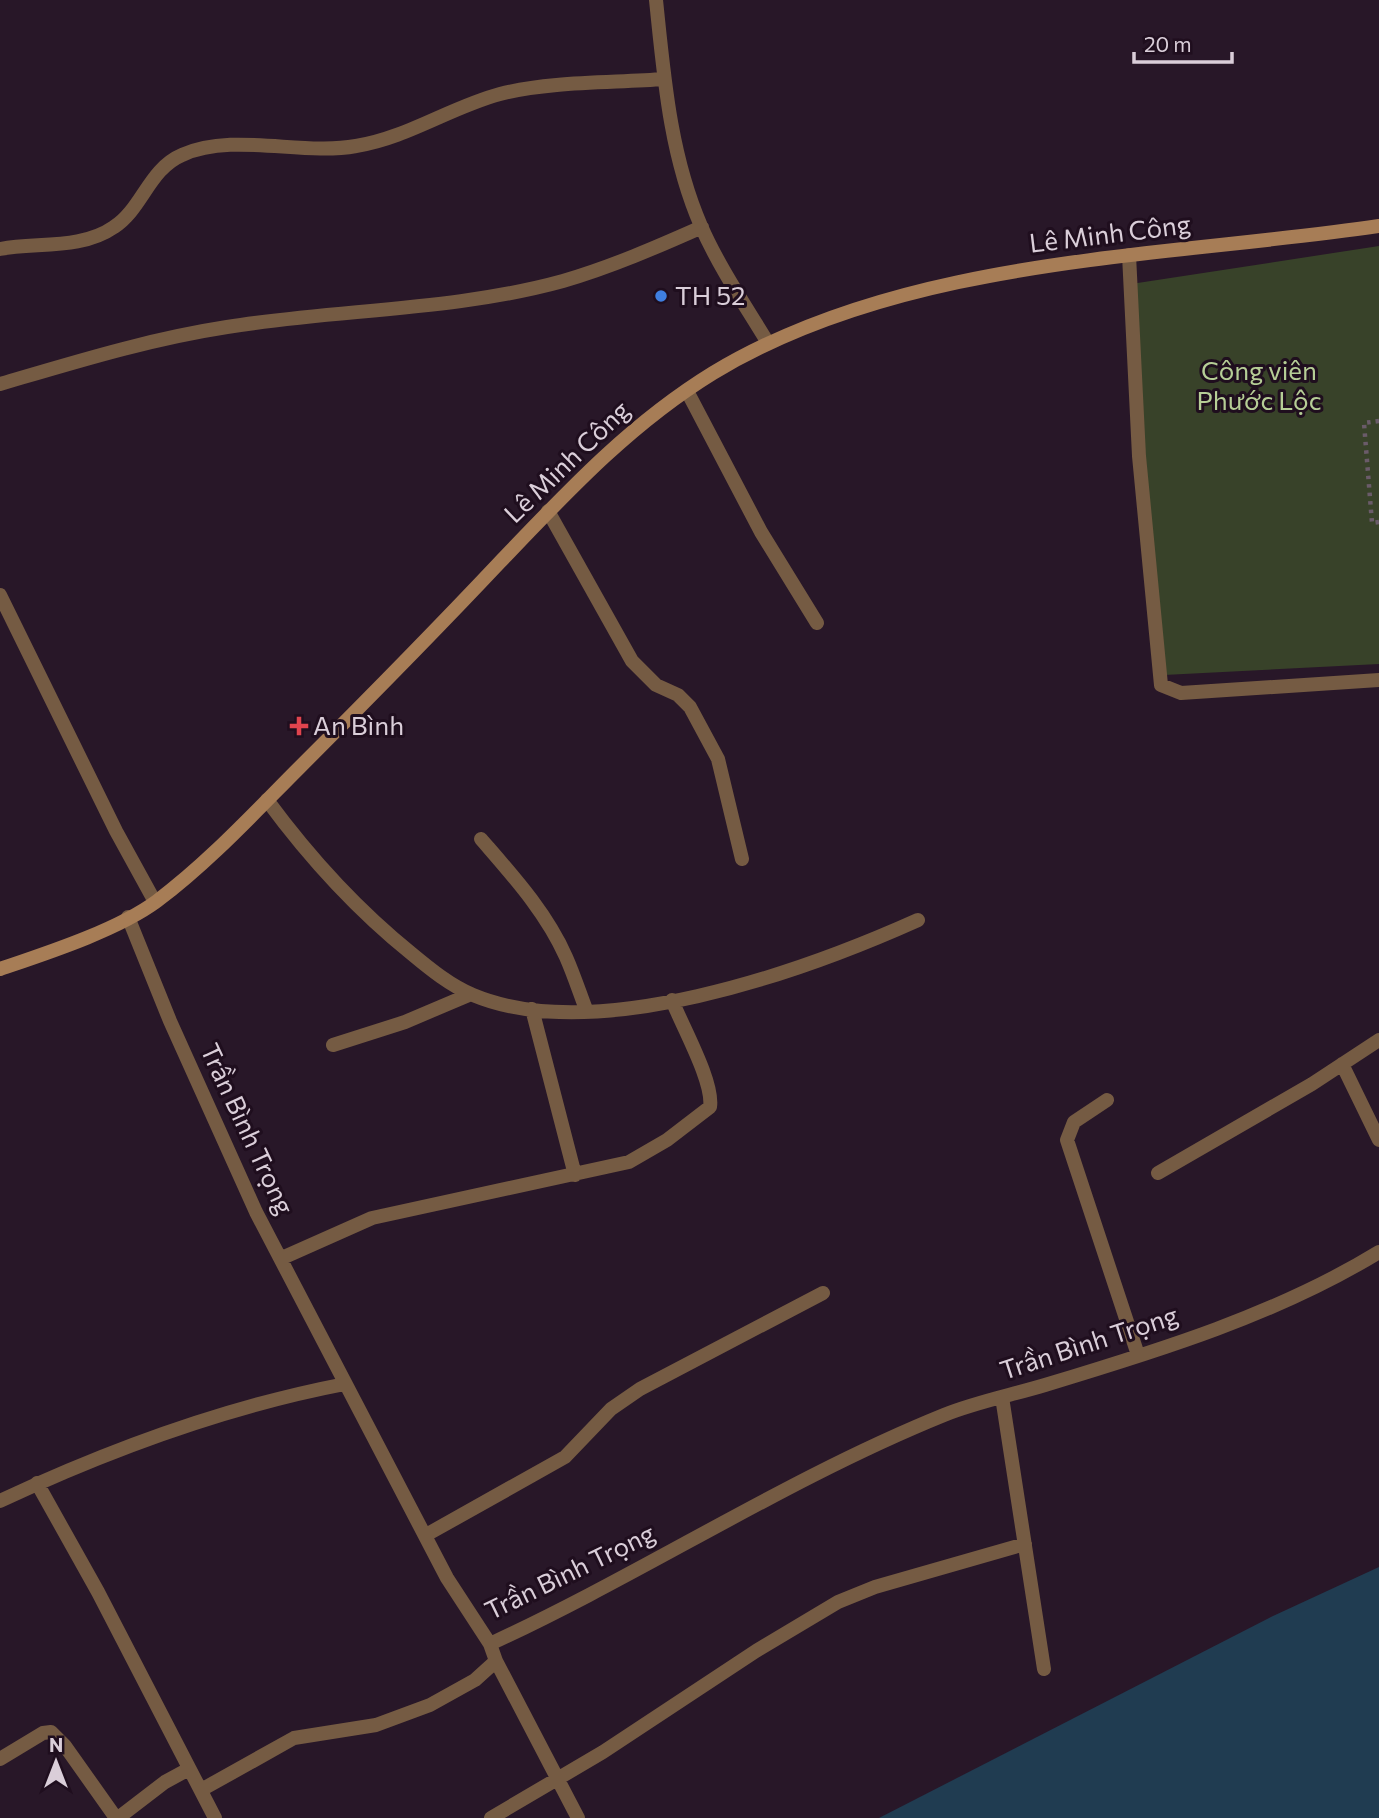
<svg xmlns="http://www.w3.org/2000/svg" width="1379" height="1818" viewBox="0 0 1379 1818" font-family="Commissioner,sans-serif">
<rect width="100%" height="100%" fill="#281728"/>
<path fill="#384229" d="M1379,246V664L1164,675L1131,284Z"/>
<path fill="#203c51" d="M1379,1567V1818H879L1273,1616Z"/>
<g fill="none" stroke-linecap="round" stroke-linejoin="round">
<path stroke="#6a5b69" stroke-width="4.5" stroke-dasharray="3.5 5" stroke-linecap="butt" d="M1379,421L1364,423L1372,523L1379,522"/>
<path stroke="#755b43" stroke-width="14" d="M656,0C664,77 670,155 701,226C719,267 745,305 768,343
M0,249C36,242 81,250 114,227C142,209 149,169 182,155C233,132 302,156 356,146C407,138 451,107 500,94C550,81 612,83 664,79
M1129,255L1139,456L1161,685L1181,693L1379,680
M0,384C75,362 149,339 227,327C338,309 454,311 563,281C611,267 657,247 702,227
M687,391L761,532L817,623
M548,511L632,661L656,685L678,695L690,707L718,759L742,859
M0,595L116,831L155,902
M267,800C309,857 356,909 412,954C430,969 451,986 473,995C595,1046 802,972 918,920
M481,839C513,876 546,912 566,957C574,975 580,994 587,1012
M128,917L170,1021L256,1212L447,1578L490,1644C644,1573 786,1479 944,1415C976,1402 1012,1395 1045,1385C1158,1351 1278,1314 1379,1252
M532,1009L575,1175
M333,1045L405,1022L471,994
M1342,1064L1379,1140
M1107,1100L1074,1122L1067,1140L1138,1355
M1158,1173L1312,1084L1379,1040
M282,1258L372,1218L629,1162L667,1140L710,1107C714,1082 682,1026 672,1000
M1002,1397L1044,1669
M37,1483L98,1592L215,1818
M0,1501C111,1449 225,1407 345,1384
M426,1535L565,1457L611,1409L640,1389L823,1293
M496,1661L578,1818
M0,1759L43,1733L51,1732L65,1746L116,1818
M201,1790L294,1738L376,1725L430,1705L475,1680L496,1661L490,1644
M118,1818L165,1782L189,1769
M491,1818L603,1752L756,1651L838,1602L875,1587L1025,1544"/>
<path stroke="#a77d56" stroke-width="14" d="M0,969C47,953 118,930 157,901C209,862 255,812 300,767C368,699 435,631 500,562C567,492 630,424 713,373C907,256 1162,258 1379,226"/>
</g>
<circle fill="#3f7fe0" stroke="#1f0e1e" stroke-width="2.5" cx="661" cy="296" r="7"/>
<path fill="#e0444e" stroke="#1f0e1e" stroke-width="2.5" d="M295.5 715.5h7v7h7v7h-7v7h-7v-7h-7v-7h7z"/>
<g text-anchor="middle" stroke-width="6" stroke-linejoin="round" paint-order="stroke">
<g font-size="26" fill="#daced9" stroke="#1f0e1e">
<text transform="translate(1110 234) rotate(-7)" y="9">Lê Minh Công</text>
<text transform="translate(567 462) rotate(-44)" y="9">Lê Minh Công</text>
<text transform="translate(247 1129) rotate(65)" y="9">Trần Bình Trọng</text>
<text transform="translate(1089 1343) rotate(-18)" y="9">Trần Bình Trọng</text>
<text transform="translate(570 1572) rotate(-26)" y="9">Trần Bình Trọng</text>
</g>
<g font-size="26" fill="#daced9" stroke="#1f0e1e" text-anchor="start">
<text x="675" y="305">TH 52</text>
<text x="313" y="735">An Bình</text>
</g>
<g font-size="26" fill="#b6ce96" stroke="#1f0e1e">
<text x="1259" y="380">Công viên<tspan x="1259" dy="30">Phước Lộc</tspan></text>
</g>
</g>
<g transform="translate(56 1762)" stroke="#1f0e1e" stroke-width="5" paint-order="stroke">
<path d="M0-5L12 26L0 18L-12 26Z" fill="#daced9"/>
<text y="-10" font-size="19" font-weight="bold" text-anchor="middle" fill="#daced9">N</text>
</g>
<path d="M1134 52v10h98v-10" fill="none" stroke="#daced9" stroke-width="3.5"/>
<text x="1144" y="52" font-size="21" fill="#daced9" stroke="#1f0e1e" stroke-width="5" paint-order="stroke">20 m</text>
</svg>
